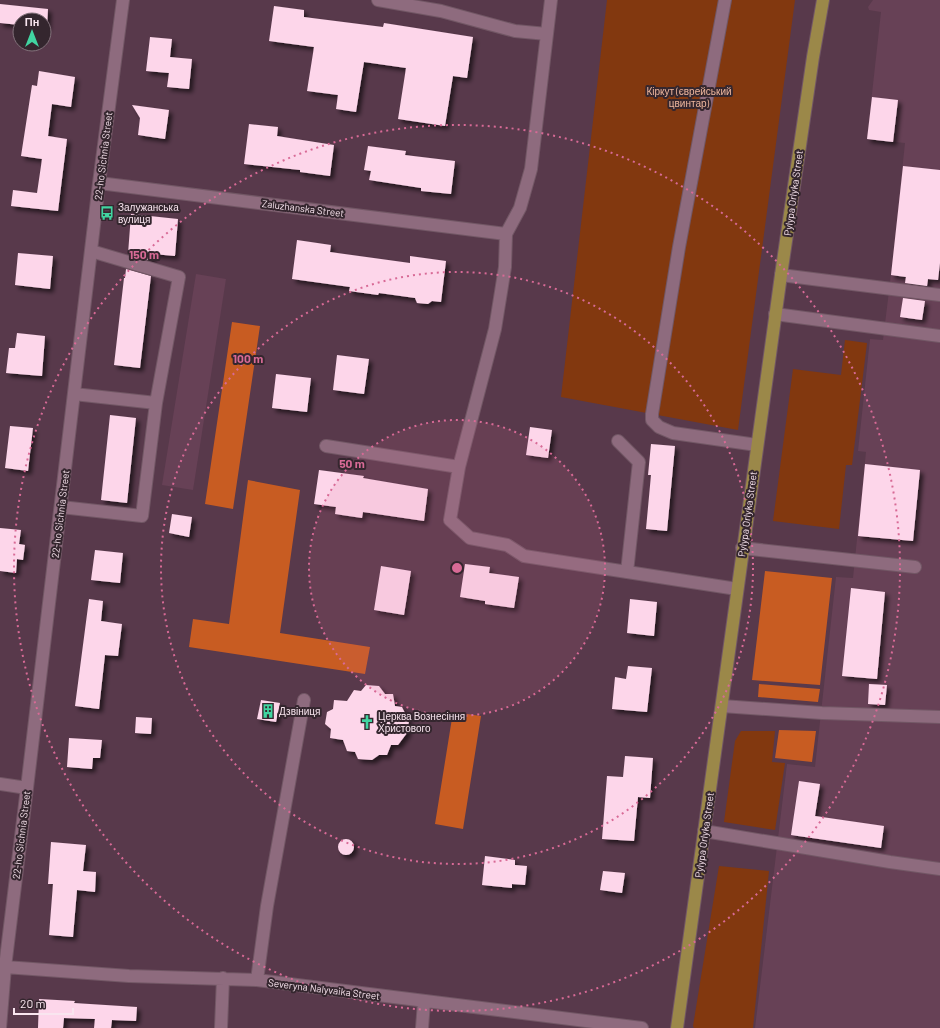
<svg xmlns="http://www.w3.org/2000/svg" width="940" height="1028" viewBox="0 0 940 1028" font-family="Barlow,sans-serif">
<defs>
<filter id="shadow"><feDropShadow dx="3.5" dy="3.5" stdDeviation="2" flood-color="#0009"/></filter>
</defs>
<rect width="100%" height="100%" fill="#58394b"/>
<path fill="#674156" d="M873,0H940V1028H755L787,764L815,767L836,577L853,578L866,452L858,451L870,339L883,340L891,275L905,143L867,139L881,12L869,10L868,7Z
M196,274L226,279L193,490L162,485Z"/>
<path fill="#82380f" d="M607,0H795L738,430L561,397Z
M845,340L867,343L852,465H846L839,529L773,521L793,369L841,375Z
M741,731H775L772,762L785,763L775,830L724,822L735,741Z
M719,866L769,871L753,1028H694L693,1026Z"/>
<path fill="#c85c22" d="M232,322L260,326L233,509L205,504Z
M248,480L300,490L280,633L370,647L365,674L189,647L193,619L229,624Z
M765,571L832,578L820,685L752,680Z
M759,684L820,689L818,702L758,697Z
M453,712L481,716L463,829L435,824Z
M779,730L816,731L812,762L775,758Z"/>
<path fill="#fdd6ea" filter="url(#shadow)" d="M0,4L48,9L47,28L44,27V20H20V25L0,23Z
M274,6L304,10V17L383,27L384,23L473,37L467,78L453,76L445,126L398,119L406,68L364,62L356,112L336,109L338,95L307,91L314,47L269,41Z
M150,37L172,39L170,57L192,59L189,89L167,87L169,73L146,71Z
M39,71L75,77L71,107L52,104L48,136L67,139L58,211L11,206L13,190L37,193L42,159L21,156L32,85L37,86Z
M872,97L898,100L893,142L867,139Z
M132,105L169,110L165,139L138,135L140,118Z
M249,124L278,127L277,136L334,145L330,176L300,172V170L244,164Z
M368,146L406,151L405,155L455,161L451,194L421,191V188L369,180L371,171L364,170Z
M903,166L940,170V263L938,280L928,279L927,286L905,283L906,277L891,275Z
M131,214L178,219L175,256L153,254L152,261L128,254Z
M297,240L331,245L330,252L410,263V256L446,261L441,302L432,301L428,304L417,303L415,298L379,293L378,295L349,291L350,287L292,279Z
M18,253L53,256L50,289L15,285Z
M126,269L151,276L140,368L114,365L124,278H125Z
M903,298L925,301L922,320L900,317Z
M17,333L45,336L42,376L6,373L9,348H15Z
M337,355L369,359L364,394L333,390Z
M276,374L311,378L307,412L272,408Z
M110,415L136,418L127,503L101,500Z
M10,426L33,428L28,471L5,468Z
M530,427L552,430L548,458L526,455Z
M651,444L675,446L667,531L646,529L651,475H648Z
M865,464L920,470L913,541L858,536Z
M319,470L364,476L363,478L428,489L424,521L363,512L362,518L335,514L336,507L314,504Z
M172,514L192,517L189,537L169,533Z
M0,528L21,530L19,544L25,545L23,560L17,559L16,573L0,571Z
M95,550L123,553L120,583L91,580Z
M465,564L490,567L489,573L519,577L514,608L485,604V601L460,597Z
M381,566L411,571L404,615L374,610Z
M851,588L885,592L877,679L842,676Z
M89,599L103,601L101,621L122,624L118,656L105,655L99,709L75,706Z
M630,599L657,602L654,636L627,633Z
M628,666L652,668L647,712L612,709L615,677L626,679Z
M869,684L887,685L885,705L868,704Z
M366,685L379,686L385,694H393L395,706L402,707L409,721L407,733L398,745H391L387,755H379L372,760L358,759L355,752L347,751L343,740L330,738L331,729L325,724L327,712L333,709L334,700L347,701L354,690L361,691Z
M261,700L280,703L276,722L257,719Z
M136,717L152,718L151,734L135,733Z
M69,738L102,740L100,758H93L92,769L67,767Z
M625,756L653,758L650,798L638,797L634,841L602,839L607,776L623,777Z
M799,781L820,784L815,816L884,826L881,848L791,835Z
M338 847a8 8 0 1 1 16 0a8 8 0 1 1-16 0Z
M51,842L86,845L83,871L96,872L95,892L77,890L73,937L49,935L53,884H48Z
M485,856L515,860V865L527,866L525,885L512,884V888L482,885Z
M603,871L625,873L622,893L600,890Z
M39,999L75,1001L74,1003L137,1007L136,1021L112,1020L111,1028H94L95,1019L64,1018L63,1028H38Z"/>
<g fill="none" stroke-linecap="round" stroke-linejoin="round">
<defs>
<path id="minor" d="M378,0L441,11L515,31L547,34
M725,0L679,247L652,414V420L659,427L673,433L757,445
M99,183L506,234L520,208L531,169L551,0
M506,234L505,267L495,329L459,467L450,520L470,538L507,545L524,556L737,589
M781,275L940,295
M775,314L940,336
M74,394L156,403
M618,441L639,462L627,572
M326,446L459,467
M61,507L142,516L156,403L179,277L91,251
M742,548L915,567
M722,706L822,713L940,717
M0,784L27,788
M704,831L890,862L940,869
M5,967L129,976L257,980L642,1028
M257,980L267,906L304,700
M0,1028L5,967L27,788L99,183L123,0
M221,1028L223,978
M422,1028L424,1002"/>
<path id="major" d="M677,1028L781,275L813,57L823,0"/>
</defs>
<use href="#minor" stroke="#725765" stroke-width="14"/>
<use href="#major" stroke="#725765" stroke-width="14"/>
<use href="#minor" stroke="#8e6b7e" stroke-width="12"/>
<use href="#major" stroke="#9b8849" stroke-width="12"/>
</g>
<circle cx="457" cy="568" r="148" fill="#d86a96" fill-opacity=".12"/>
<g fill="none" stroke="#d86a96" stroke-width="2" stroke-dasharray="2 4">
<circle cx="457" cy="568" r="148"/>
<circle cx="457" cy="568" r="296"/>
<circle cx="457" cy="568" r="443"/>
</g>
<defs>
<symbol id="bus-bare" viewBox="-9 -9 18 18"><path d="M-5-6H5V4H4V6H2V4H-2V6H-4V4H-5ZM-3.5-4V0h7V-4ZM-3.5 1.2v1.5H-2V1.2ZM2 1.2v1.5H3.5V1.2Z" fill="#41d4a1" stroke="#34262e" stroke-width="2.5" paint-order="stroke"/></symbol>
<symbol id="building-bare" viewBox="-9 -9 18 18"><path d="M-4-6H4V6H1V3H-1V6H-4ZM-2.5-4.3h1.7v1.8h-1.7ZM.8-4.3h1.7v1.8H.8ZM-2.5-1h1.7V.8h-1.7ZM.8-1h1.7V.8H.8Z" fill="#41d4a1" stroke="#34262e" stroke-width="2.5" paint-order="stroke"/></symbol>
<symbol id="church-bare" viewBox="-9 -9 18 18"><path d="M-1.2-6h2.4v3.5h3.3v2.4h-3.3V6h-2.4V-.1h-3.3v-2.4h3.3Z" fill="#41d4a1" stroke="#34262e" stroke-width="2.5" paint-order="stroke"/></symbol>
</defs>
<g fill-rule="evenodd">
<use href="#bus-bare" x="97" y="203" width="20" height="20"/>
<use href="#building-bare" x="258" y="701" width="20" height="20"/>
<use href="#church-bare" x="357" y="712" width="20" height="20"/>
</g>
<g text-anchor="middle" stroke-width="4" stroke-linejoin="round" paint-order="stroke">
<g font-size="10" fill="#eeb69d" stroke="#34262e">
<text x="689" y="95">Кіркут (єврейський<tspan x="689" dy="12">цвинтар)</tspan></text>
</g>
<g font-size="10" fill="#f9e5ef" stroke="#34262e">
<text transform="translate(103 156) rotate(-83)" y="4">22-ho Sichnia Street</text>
<text transform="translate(793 193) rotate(-82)" y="4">Pylypa Orlyka Street</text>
<text transform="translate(303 208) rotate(7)" y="4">Zaluzhanska Street</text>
<text transform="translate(60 514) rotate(-83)" y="4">22-ho Sichnia Street</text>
<text transform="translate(747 514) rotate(-82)" y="4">Pylypa Orlyka Street</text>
<text transform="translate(21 835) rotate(-83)" y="4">22-ho Sichnia Street</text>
<text transform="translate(704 835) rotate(-82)" y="4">Pylypa Orlyka Street</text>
<text transform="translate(324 989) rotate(7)" y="4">Severyna Nalyvaika Street</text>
</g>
<g font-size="10" fill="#f9e5ef" stroke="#34262e" text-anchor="start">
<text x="118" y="211">Залужанська<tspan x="118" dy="12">вулиця</tspan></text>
<text x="279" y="715">Дзвіниця</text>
<text x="378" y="720">Церква Вознесіння<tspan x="378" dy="12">Христового</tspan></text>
</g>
</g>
<circle cx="457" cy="568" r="6" fill="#d86a96" stroke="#34262e" stroke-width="2"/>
<g font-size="12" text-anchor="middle" font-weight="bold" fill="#d86a96" stroke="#34262e" stroke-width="4" stroke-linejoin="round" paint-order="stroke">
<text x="144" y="259">150 m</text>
<text x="248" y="363">100 m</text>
<text x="352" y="468">50 m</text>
</g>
<g transform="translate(32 32)"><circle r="19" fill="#34262e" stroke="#83727b"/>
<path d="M0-3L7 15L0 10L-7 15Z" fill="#41d4a1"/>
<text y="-6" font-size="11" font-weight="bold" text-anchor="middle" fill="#f9e5ef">Пн</text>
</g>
<path d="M14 1008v6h59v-6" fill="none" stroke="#f9e5ef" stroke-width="2"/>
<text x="20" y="1008" font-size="12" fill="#f9e5ef" stroke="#34262e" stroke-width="3" paint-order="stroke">20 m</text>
</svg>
